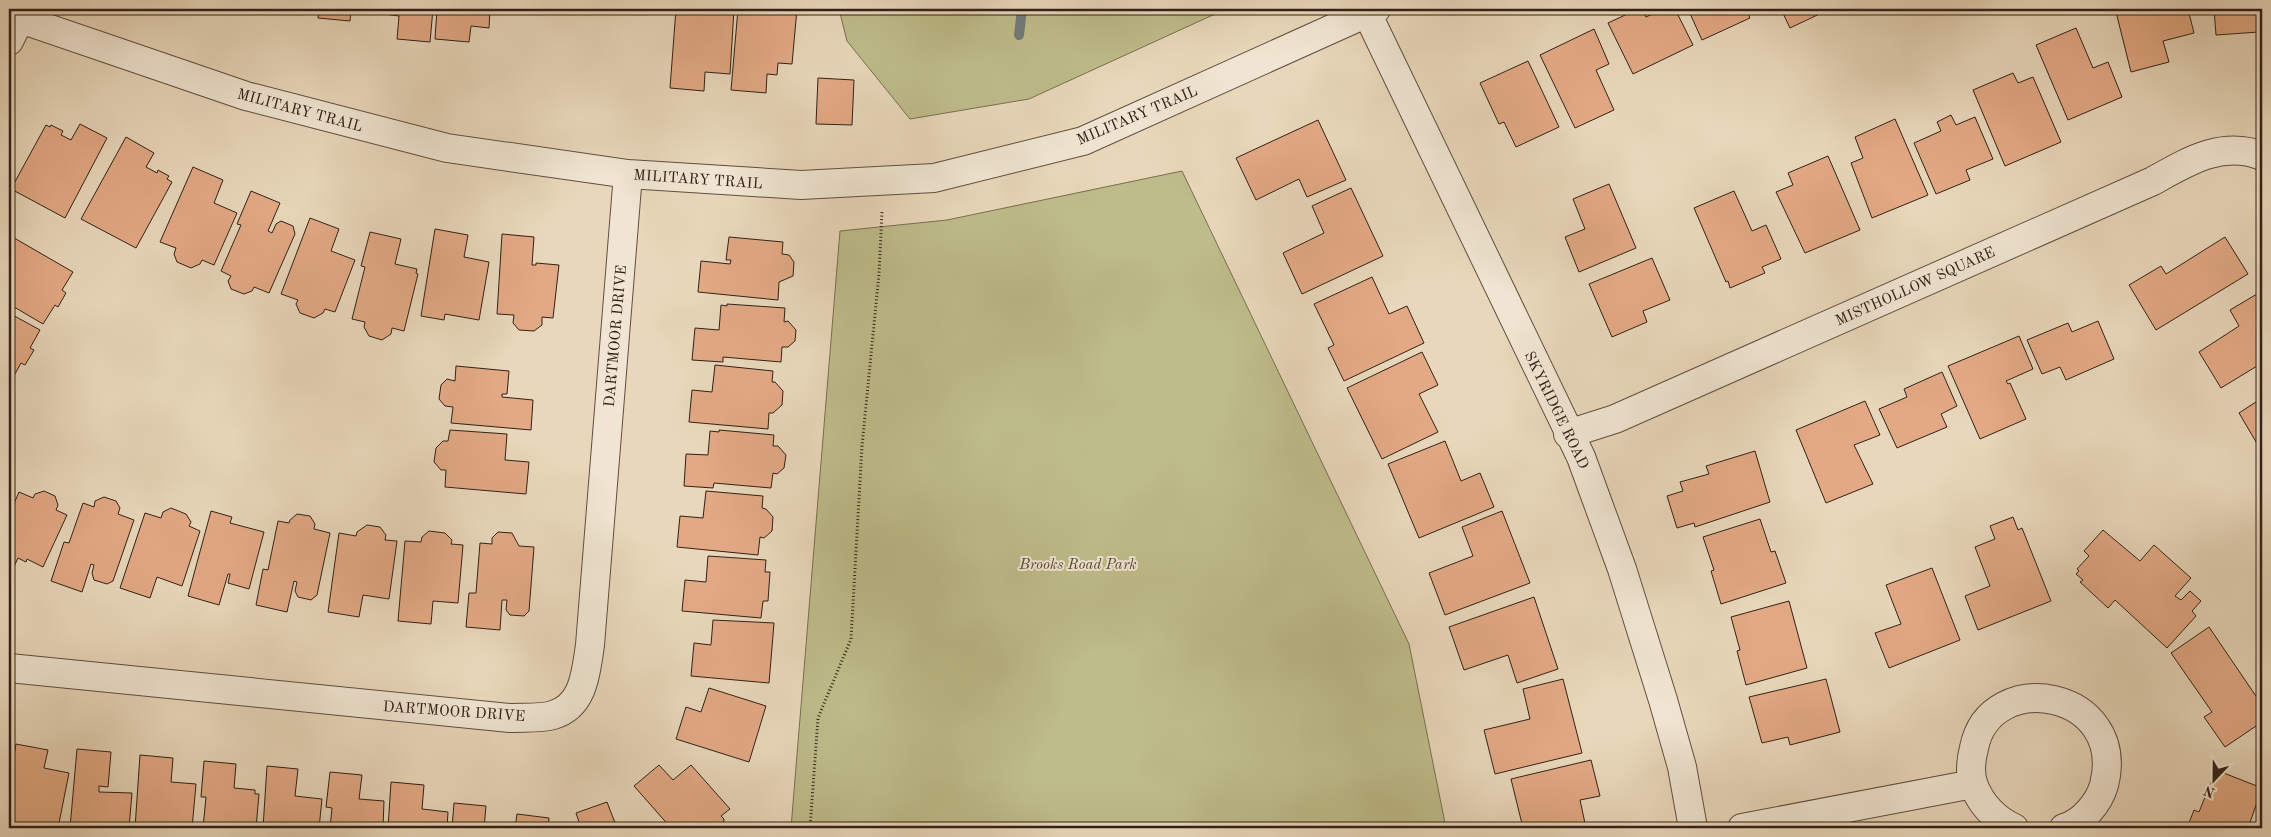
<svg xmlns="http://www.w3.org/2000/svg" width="2271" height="837" viewBox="0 0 2271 837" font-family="'Old Standard TT',serif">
<rect width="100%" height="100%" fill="#e8d7ba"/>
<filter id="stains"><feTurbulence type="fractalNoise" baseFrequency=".004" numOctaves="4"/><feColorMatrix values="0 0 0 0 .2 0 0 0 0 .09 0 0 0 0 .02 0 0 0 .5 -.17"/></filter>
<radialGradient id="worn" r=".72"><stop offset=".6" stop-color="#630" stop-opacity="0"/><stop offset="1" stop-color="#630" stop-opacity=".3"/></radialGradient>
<path fill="#bebc8a" stroke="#786e52" d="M839,9H1226L1029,99L910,119L847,41Z
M1182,171L1409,644L1446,828H791L840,231L947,220Z"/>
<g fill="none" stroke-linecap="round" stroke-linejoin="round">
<path stroke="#727b7a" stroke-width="10" d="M1019,35L1022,9"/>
</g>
<path fill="#e2a984" stroke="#322019" d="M319,9H351L350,21L318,18Z
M376,9H433L430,42L397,39L399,16L376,13Z
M437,9H490L489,28L471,26L469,42L435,39Z
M676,9H734L730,74L705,72L704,91L670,88Z
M738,9H797L792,64L778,63L777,75L767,74L766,93L731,90Z
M1638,9H1642L1646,17L1662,9H1675L1693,45L1633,74L1608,23Z
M1688,9H1746L1750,18L1702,40Z
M1781,9H1830L1790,28Z
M2130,9H2188L2194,33L2163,41L2169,62L2131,72L2116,12Z
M2214,9H2262V26H2259V32L2216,35Z
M2076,28L2093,68L2108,62L2122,97L2068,120L2036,45Z
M1594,29L1609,64L1596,70L1614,110L1575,128L1540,55Z
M1528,61L1559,127L1516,147L1504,122L1499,124L1480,83Z
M2013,73L2018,83L2033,77L2061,142L2005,166L1973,90Z
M818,78L854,80L852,125L816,124Z
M1951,115L1956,125L1975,117L1993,159L1966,170L1970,180L1936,194L1914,143L1941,131L1937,122Z
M1895,119L1928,195L1872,218L1851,163L1863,158L1855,137Z
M1318,120L1346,180L1307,197L1299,179L1256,200L1236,158Z
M80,124L107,138L65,218L11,189L46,125L50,127L51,125L63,131L61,135L71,140Z
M126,137L154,153L146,167L157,173L158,170L169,176L167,179L172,182L136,248L81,219Z
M1828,156L1860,230L1805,253L1776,192L1793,185L1788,173Z
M193,167L223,180L214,203L237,213L214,265L202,260L200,264L191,268L177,262L174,254L176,248L160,242Z
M1609,184L1636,248L1579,272L1565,237L1585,229L1573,199Z
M1351,188L1383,256L1302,294L1283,253L1324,233L1312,206Z
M251,191L280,203L268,231L272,233L276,224L281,221L293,226L295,234L269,293L254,287L252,291L244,294L231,289L228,281L231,276L221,271L241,225L237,224Z
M1734,191L1752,231L1766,225L1781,259L1762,267L1765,273L1730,288L1728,281L1726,282L1694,208Z
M310,218L339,229L331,251L355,260L335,312L325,309L323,313L314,318L300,313L296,304L298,300L281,294Z
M435,229L468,235L464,257L489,262L479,320L445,314L444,320L421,316Z
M370,232L401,239L395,264L417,269L416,273L418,274L404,331L392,328L391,334L382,340L369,336L364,327L365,322L352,319L365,267L361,266Z
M502,234L534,237L532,265H536V263L559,265L553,318L542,317V325L534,331L519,330L513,323L514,315L497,314Z
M9,235L73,272L62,290L66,293L58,307L55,305L43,324L9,304Z
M729,237L783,242L782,254L789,255L794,262L793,276L779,282L778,300L698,292L701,261L730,264L731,260H726Z
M2225,237L2248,274L2156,330L2129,285L2161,266L2166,274Z
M1652,258L1670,300L1643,311L1647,322L1612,337L1589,284Z
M1372,277L1389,314L1407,306L1424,343L1344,381L1328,348L1334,345L1314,304Z
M2262,291V363L2221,388L2199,352L2239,326L2230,310Z
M727,304L785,308L784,322L788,321L796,330L795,341L788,347H782L781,362L723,357V362L692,360L695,328L719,330L721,305L727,306Z
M9,313L40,330L30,348L34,350L25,365L21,363L10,383Z
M2098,321L2114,359L2066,380L2060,367L2042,374L2027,340L2068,323L2072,332Z
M2019,336L2033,369L2006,381L2008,384L2010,383L2026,419L1980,439L1948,366Z
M1422,352L1438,385L1419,394L1438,432L1382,459L1347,388Z
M715,365L773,371L772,382H775L783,391L782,405L773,413H769L768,429L689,422L692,390L712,392Z
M456,366L509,371L507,394H502V397L533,400L531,430L451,423L453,407L445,406L439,399L441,385L447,379L455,381Z
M1942,372L1957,406L1941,414L1947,427L1897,448L1879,409L1907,397L1904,389Z
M2262,398V452L2239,413Z
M1865,401L1880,435L1854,445L1873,484L1826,503L1796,430Z
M450,430L507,434L505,460L529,462L526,494L445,487L446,470H441L434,462L436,448L443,441H448Z
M719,430L774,435L773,446H778L786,455L784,468L777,474L773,473L771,488L714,483L713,488L684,486L686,454L708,455L710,431L719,432Z
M1445,441L1461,481L1480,473L1494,507L1419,538L1388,464Z
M1755,451L1770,502L1695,527L1694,523L1677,528L1667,496L1683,491L1680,482L1709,474L1706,466Z
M44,491L55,496L58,505L56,510L67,515L43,567L27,559L26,562L18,558L9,577V515L19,492L33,498L35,494Z
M706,491L763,496L762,508L766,509L773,517L772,531L764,538L760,537L758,555L677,547L680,516L703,518Z
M104,497L116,501L120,508L118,514L134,520L113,581L107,584L94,580L92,573L94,565L91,564L82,592L51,581L64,542L69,543L83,503L94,507L95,501Z
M171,508L186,514L191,522L189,526L200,531L182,586L157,577L150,598L120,588L145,513L161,518L163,512Z
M211,511L232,517L230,523L264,532L249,589L228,583L230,574H228L219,605L188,596Z
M1502,511L1530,583L1445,615L1429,573L1473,556L1462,527Z
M297,514L310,516L315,524L314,529L330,533L317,595L311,600L298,597L295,591L297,582L294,581L287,612L256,605L263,569L268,570L278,521L289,523L290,520Z
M2013,517L2018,530L2022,528L2051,601L1978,630L1965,596L1990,586L1975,547L1995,539L1990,526Z
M1760,519L1771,552L1775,551L1786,583L1721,604L1711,571L1714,570L1703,537Z
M367,525L380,527L386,535L385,540L397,541L389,599L363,595L359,617L328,612L339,533L356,536L357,532Z
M2103,530L2140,561L2154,545L2191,578L2175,596L2181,600L2190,591L2201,601L2192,611L2196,616L2167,648L2115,600L2108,608L2080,582L2083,580L2076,574L2079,571L2077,569L2089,556L2084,551Z
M429,531L445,533L452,540L451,544L463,545L458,603L433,601L431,624L398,621L405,541L421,542L422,537Z
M498,532L512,533L519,546L534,547L529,611L524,616L510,615L506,610L507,600H502L500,630L466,627L469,593H476L480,543L492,544V538Z
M708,556L766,560L765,572H770L768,601H763L761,618L682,611L685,580L706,582Z
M1932,568L1960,640L1889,668L1875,633L1901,624L1886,585Z
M1534,597L1558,669L1517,683L1508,655L1464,670L1449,627Z
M1789,601L1807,668L1746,685L1737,651L1740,650L1731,617Z
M713,620L774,623L769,683L691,676L694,643L711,645Z
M2209,627L2262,705V722L2225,747L2204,717L2212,712L2171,653Z
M1563,679L1582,753L1495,774L1484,730L1530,719L1523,689Z
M1826,679L1840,732L1790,745L1788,737L1762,743L1749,697Z
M709,688L766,706L749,762L676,739L686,707L701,712Z
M16,744L48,750L44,768L69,773L58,828H9V784Z
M77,749L111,752L108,787L99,786V792L132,793L129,828H70Z
M140,755L173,758L171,782L196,784L192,828H135Z
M1591,760L1600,796L1580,800L1586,828H1523L1511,779Z
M204,761L236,764L234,788L255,790V794H259L256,828H203L206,797H201Z
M659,765L673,780L691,765L730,809L721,816L724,819L723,828H671L634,786Z
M267,766L298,769L295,796L322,799L319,828H263Z
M2216,770L2262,788L2248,828H2187L2194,810L2199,812Z
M330,772L362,775L359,799L384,801L383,828H330L332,808L326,807Z
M391,782L424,785L422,809L448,812L447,828H388Z
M607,802L617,828H581L576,813Z
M454,803L486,806L484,828H452Z
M517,814L549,818L548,828H515Z"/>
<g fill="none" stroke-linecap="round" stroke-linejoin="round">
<defs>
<path id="minor" d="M1367,13L1581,457L1622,569L1663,700L1682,767L1693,828
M9,15L246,96L447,148L628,174L801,185L934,178L1083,141L1376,9
M9,41L20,19
M1568,434L1615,419L2153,181C2187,162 2222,140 2262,156
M9,668L510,718C523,717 540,719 553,715C584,706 586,672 590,645L628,174
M1742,828L1973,784
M2014,828C1995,819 1982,806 1974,786C1969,774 1971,760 1974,748C1990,666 2128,690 2104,785C2099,803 2082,823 2064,828"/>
</defs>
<use href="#minor" stroke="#604e41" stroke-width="30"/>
<path stroke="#322019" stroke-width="3" stroke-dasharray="1 2.5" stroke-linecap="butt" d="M810,828L818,718L851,639L862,446L879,274L882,212"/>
<use href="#minor" stroke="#f0e5d2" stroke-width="28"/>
</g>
<g text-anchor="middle" stroke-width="4" stroke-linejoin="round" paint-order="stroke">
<g font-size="15" fill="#322019" stroke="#f0e5d2">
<text transform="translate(300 110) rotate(15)" y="5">MILITARY TRAIL</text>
<text transform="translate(1137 115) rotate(-23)" y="5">MILITARY TRAIL</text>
<text transform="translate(698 179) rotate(4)" y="5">MILITARY TRAIL</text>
<text transform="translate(1915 286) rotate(-24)" y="5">MISTHOLLOW SQUARE</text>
<text transform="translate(615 336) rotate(-85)" y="5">DARTMOOR DRIVE</text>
<text transform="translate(1557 410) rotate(64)" y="5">SKYRIDGE ROAD</text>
<text transform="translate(454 711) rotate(4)" y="5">DARTMOOR DRIVE</text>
</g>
<g font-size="15" font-style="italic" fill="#554735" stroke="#f0e5d2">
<text x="1078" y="569">Brooks Road Park</text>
</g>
</g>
<rect width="2271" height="837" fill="none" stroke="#e8d7ba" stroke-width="30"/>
<rect x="10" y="10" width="2251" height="817" fill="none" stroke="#322019" stroke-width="2.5"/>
<rect x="15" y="15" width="2241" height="807" fill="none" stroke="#322019"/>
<g transform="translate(2214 780) rotate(202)" stroke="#f0e5d2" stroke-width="4" paint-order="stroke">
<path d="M0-4L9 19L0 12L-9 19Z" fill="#322019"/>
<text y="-8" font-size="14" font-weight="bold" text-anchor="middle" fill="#322019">N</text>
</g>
<rect width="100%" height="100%" filter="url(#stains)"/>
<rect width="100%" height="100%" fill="url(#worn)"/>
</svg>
